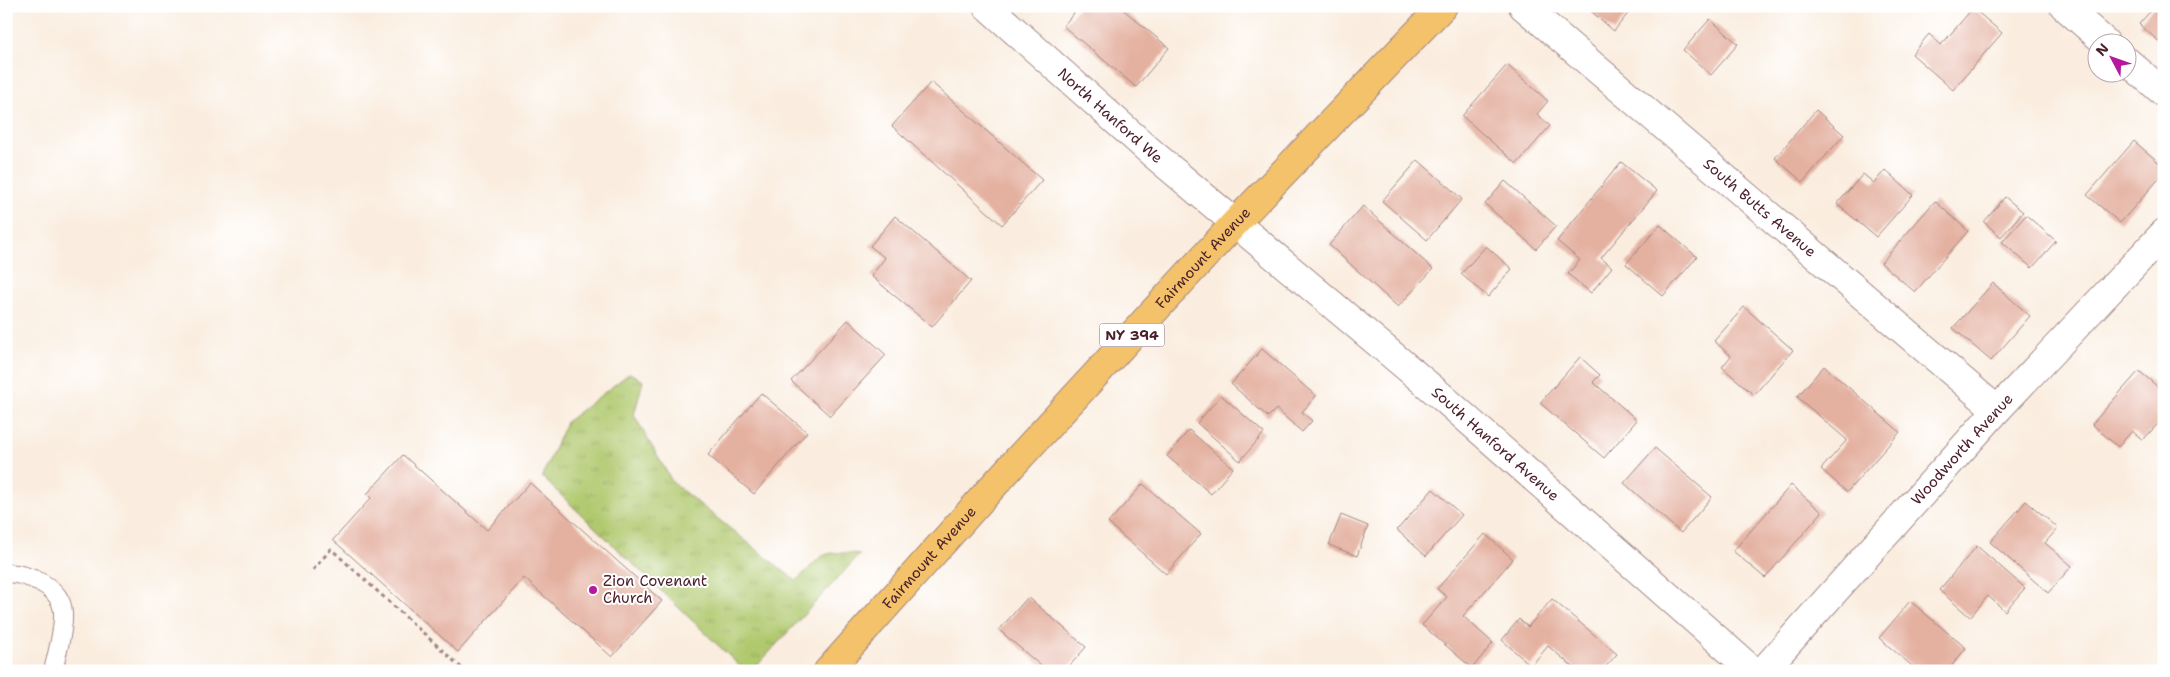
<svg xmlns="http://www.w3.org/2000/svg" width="2170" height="677" viewBox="0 0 2170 677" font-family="'Shantell Sans',sans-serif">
<defs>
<pattern id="grass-tufts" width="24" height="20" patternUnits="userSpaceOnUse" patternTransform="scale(1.25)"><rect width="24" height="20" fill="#b0c96e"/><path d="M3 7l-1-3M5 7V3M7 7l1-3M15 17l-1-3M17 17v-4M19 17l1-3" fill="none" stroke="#99ac5f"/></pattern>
</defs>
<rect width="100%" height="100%" fill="#fff"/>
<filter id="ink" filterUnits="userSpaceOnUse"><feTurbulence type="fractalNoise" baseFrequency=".02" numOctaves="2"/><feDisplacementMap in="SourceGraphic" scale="10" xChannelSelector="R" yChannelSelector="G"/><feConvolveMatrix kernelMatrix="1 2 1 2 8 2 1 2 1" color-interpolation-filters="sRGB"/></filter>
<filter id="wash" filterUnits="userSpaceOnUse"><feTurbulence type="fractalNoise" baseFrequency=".0096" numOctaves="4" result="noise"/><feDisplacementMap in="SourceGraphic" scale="20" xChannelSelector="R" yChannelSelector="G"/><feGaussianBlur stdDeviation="1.12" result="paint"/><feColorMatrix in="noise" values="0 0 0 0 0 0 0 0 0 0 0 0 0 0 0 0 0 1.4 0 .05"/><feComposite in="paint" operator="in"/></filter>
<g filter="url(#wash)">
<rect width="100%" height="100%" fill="#faeddf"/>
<path fill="url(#grass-tufts)" stroke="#7d744c" d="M630,373L643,381L634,415L673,483L796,581C824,555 817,550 860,554L752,671H745L542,477L566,422Z"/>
<g id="blocks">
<path fill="#e4b1a0" d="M1080,6H1119L1169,48L1136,87L1063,26Z
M1585,6H1634L1614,31Z
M2155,6H2164V46L2139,24Z
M1973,8L2002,33L1953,90L1912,54L1929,34L1941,45Z
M1710,19L1738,44L1711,75L1683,50Z
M1507,65L1548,101L1537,114L1550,126L1517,164L1462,116Z
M931,82L1042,180L1002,225L892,126Z
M1816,110L1844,135L1803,182L1775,158Z
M2134,141L2164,167V173L2120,223L2087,195Z
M1418,160L1462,199L1427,240L1382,201Z
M1621,162L1657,191L1601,258L1612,267L1591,293L1568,274L1580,260L1557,241Z
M1885,170L1913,195L1876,237L1837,204L1863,174L1874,183Z
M1505,181L1556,226L1536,249L1485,204Z
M2005,197L2023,212L2001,237L1984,222Z
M1935,201L1968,231L1915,292L1881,263Z
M1363,206L1433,269L1398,307L1329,245Z
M2026,215L2056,241L2032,268L2002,242Z
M895,216L971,281L932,327L871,276L885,258L870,246Z
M1660,225L1697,257L1663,296L1626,264Z
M1486,246L1512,269L1488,297L1461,274Z
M1993,283L2030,316L1991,361L1953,328Z
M1744,307L1793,350L1754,395L1722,367L1731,356L1714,341Z
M848,320L886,355L830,416L791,381Z
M1262,349L1316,396L1302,412L1312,421L1302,432L1276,409L1268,417L1231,384Z
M1580,357L1600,375L1593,382L1637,420L1604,458L1540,403Z
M1824,366L1900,432L1847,492L1821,469L1847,440L1797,397Z
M2139,371L2164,392V417L2143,440L2132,431L2118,447L2092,424Z
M761,393L807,432L754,494L708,455Z
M1221,395L1264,433L1240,461L1197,423Z
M1189,430L1233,468L1211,494L1167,456Z
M1655,448L1712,497L1681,533L1624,483Z
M403,455L487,530L530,483L662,601L612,657L524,578L458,652L333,540L371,498L367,494Z
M1143,484L1201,534L1166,574L1108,523Z
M1791,485L1822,512L1765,578L1733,551Z
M1433,489L1462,515L1426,556L1397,530Z
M2026,501L2058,528L2045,543L2072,566L2048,593L1990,542Z
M1341,515L1368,526L1357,556L1329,545Z
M1485,534L1513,559L1463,616L1493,643L1472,668L1422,625L1447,597L1437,589Z
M1977,546L2025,588L2005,611L1988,596L1970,617L1939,590Z
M1028,597L1086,647L1065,671H1047L999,630Z
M1552,599L1617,654L1602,671H1578L1548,646L1531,666L1502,640L1519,619L1528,627Z
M1910,601L1966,648L1950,668L1954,671H1918L1879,638Z"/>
</g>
</g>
<g filter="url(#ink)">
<use href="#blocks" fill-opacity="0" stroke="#a28685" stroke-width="1"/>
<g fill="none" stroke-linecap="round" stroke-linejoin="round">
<defs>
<path id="lane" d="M6,573C28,574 61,586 63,612C64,631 57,653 53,671"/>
<g id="street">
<path id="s1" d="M987,6L1152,153L1441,396L1753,671"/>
<path id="s2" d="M1523,6L1997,410"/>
<path d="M2064,6L2105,42"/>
<path d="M2128,62L2164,93"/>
<path id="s3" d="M1763,671L1997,410L2164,233"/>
</g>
<g id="primary">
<path id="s4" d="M828,671L995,484L1236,222L1443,6"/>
</g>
</defs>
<use href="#lane" stroke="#a28685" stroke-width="20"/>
<use href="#street" stroke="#a28685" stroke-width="30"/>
<use href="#primary" stroke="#a28685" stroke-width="30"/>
<path stroke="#a28685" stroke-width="3" stroke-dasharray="4 4" stroke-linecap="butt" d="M313,570L331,549L465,671
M560,671L563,667"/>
<use href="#lane" stroke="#fff" stroke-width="18"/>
<use href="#street" stroke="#fff" stroke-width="28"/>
<use href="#primary" stroke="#f3c26a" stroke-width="28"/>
</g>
</g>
<circle fill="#b5179e" stroke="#fff" stroke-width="2" cx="593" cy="590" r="5"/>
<g text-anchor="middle" stroke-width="4" stroke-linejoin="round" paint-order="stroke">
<rect fill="#fff" stroke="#80626b" stroke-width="1" x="1099.5" y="323.5" width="65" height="23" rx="4"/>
<g font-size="14" font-weight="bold" fill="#4a1f2b">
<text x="1132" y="340">NY 394</text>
</g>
<g font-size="15" fill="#4a1f2b" stroke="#fff">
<text dy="5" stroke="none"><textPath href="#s1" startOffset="165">North Hanford We</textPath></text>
<text dy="5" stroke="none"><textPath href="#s2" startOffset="311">South Butts Avenue</textPath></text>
<text dy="5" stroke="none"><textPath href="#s4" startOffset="558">Fairmount Avenue</textPath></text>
<text dy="5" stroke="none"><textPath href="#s1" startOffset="671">South Hanford Avenue</textPath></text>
<text dy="5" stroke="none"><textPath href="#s3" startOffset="298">Woodworth Avenue</textPath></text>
<text dy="5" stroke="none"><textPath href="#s4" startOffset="152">Fairmount Avenue</textPath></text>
</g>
<g font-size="15" fill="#4a1f2b" stroke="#fff" text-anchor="start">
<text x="603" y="586">Zion Covenant<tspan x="603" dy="17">Church</tspan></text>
</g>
</g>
<rect width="2170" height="677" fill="none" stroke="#fff" stroke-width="25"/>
<g transform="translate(2112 58) rotate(311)"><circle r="24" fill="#ffffff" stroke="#b7a5aa"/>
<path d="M0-4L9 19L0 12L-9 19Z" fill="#b5179e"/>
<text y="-8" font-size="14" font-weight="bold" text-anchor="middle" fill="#4a1f2b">N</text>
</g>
</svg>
